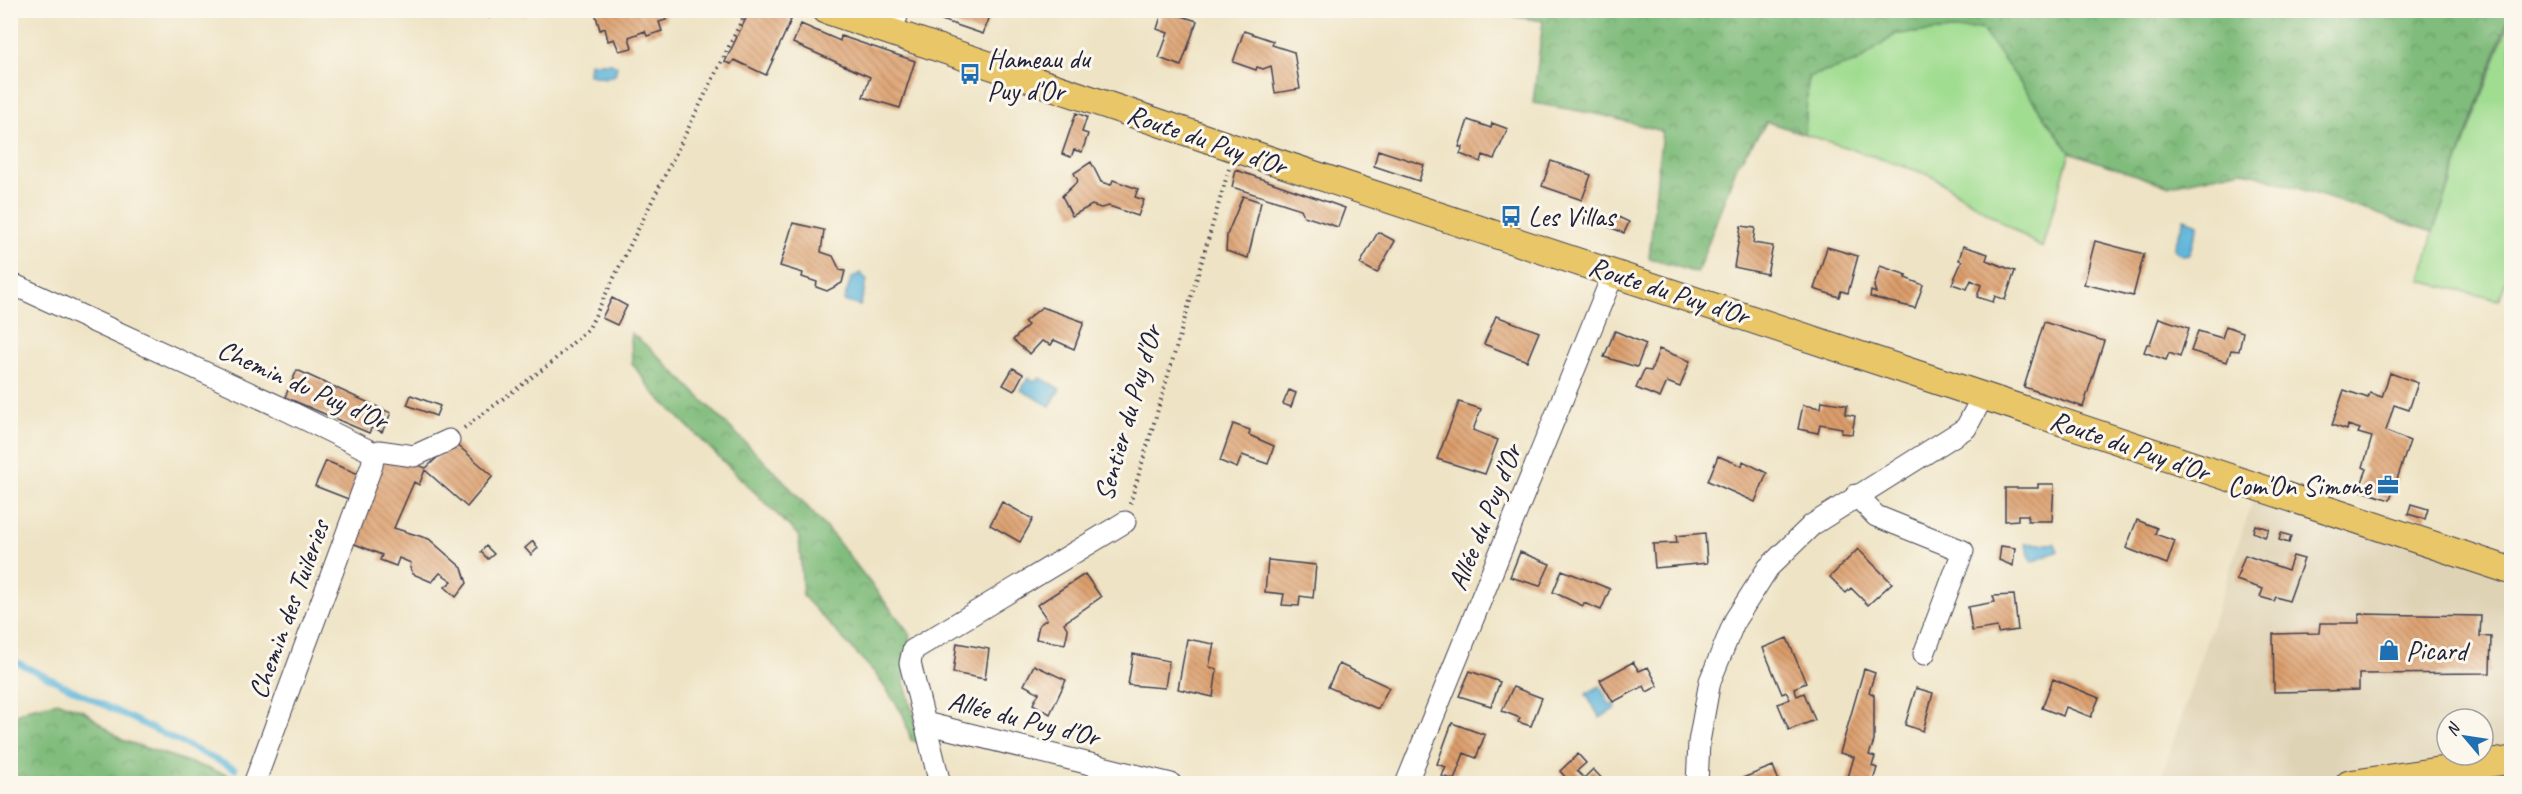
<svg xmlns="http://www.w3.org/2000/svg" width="2522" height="794" viewBox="0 0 2522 794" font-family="Caveat,sans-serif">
<defs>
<pattern id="forest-crowns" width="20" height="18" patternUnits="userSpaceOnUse" patternTransform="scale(1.5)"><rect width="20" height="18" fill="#80bc7b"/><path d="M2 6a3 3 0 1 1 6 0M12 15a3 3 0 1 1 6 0" fill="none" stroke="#689866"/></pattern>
<pattern id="building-back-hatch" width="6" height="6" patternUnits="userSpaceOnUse" patternTransform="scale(1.5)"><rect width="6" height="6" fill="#dc9d6a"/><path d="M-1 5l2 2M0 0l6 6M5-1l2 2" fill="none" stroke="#b28058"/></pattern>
</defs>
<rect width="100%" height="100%" fill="#fbf7ec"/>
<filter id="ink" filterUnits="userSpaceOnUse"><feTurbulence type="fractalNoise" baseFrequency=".0167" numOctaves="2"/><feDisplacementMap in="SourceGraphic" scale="12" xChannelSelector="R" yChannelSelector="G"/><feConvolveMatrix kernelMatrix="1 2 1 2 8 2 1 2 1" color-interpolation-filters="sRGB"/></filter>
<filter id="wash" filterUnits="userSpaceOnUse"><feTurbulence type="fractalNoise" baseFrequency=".008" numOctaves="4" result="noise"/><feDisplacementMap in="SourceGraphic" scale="24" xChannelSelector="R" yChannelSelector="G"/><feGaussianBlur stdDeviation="1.35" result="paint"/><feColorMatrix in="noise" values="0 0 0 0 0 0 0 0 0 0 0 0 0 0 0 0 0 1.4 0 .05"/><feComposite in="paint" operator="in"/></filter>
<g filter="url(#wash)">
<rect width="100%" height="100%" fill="#eee3c4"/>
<path fill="#dfd3b5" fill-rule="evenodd" d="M2257,488L2511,571V760L2349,783L2159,784ZM2447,719H2483V755H2447Z"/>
<path fill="#a0dd91" stroke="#618066" stroke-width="1.5" d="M2511,16V267L2499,300L2421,281L2433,232Z
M1981,28L2070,152L2042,248L1930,175L1805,134L1808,77L1857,62L1896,34Z"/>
<path fill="url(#forest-crowns)" stroke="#516f5b" stroke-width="1.5" d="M2511,10L2433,232L2242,170L2167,186L2070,152L1981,28L1896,34L1857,62L1808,77L1805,134L1767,122L1737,165L1697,273L1649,258L1662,131L1602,115L1533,103L1543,21L1479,11Z
M631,333L652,350L784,481L835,538L910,634L904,682L922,744L911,740L903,714L875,673L803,596L799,536L652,391L632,363Z
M59,702L84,711L122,740L249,782L248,784H16L11,780V717L29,708Z"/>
<path fill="#5db5da" stroke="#406c8a" stroke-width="1.5" d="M590,63H611L617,66L615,75L606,78L589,75Z
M2184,219L2199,224L2189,254L2182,255L2174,249Z
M860,273L867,280L860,306L844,301L851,279Z
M1028,378L1034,381L1041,378L1060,389L1050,406L1021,390Z
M2025,544H2055L2058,551L2032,562Z
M1600,686L1610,705L1615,704L1616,708L1600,718L1586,694Z"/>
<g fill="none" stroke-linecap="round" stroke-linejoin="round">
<path stroke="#5db5da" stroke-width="6" d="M10,659L235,769"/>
</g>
<g id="blocks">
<path fill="url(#building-back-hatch)" d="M471,10H491L489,18Z
M509,10H527L526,16Z
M599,10H621L622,13L640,10L641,14L652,10L665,14L666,20L659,22L662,31L647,36L645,31L629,37L632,48L619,51L614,39L608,41L605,28L600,30L596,16Z
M750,10H769L791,20L766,75L734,60L731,64L725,62Z
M922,10H990L992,11L983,34L921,13Z
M1163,10L1197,21L1181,66L1159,58L1168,33L1157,29Z
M801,24L840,41L841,36L915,61L900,108L863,97L870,77L793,43Z
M1244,31L1273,41L1272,45L1294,52L1300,89L1275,93L1271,66L1263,69L1257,67L1256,70L1233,62Z
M1076,113L1087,117L1082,132L1088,134L1082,152L1074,150L1071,157L1062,154Z
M1468,120L1491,128L1492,123L1508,129L1494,159L1483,155L1481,162L1460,154L1463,147H1459Z
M1378,150L1424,165L1419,181L1374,166Z
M1551,161L1591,175L1582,200L1542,186Z
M1091,162L1101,182L1111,185L1113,180L1138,189L1135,197L1144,200L1138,216L1109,206L1101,208L1092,205L1072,216L1062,196L1078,181L1074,173Z
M1236,170L1345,208L1338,227L1304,216L1301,209L1232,187Z
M1243,196L1261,202L1248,258L1226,251L1227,235Z
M1612,214L1629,222L1624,233L1607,226Z
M793,223L824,230L821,252L833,256L840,270L845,271L842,283L827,291L816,287L817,282L802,277L803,273L780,266Z
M1741,226L1755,228L1753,243L1773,246L1767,274L1734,267Z
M1378,232L1395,241L1377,273L1360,264Z
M2095,241L2144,254L2133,296L2084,284Z
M1963,246L1988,254L1986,260L2015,271L2005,300L1995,296L1993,302L1977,297L1981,285L1971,280L1967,289L1952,284L1962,261L1959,260Z
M1827,247L1858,256L1848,293L1841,291L1839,297L1814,289Z
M1880,266L1907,275L1905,278L1923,285L1915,308L1870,297L1871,291L1876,293L1874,286Z
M612,298L627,306L617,325L602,318Z
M1042,307L1084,322L1074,349L1054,340L1051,345L1042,341L1030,354L1013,340L1028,325L1024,322Z
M1496,316L1539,332L1527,361L1484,344Z
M2159,318L2189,328L2180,357L2169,353L2166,360L2144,352L2147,344H2150Z
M2044,322L2104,341L2083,407L2024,387Z
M2226,326L2243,332L2239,351L2231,350L2227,362L2191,351L2198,331L2222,338Z
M1615,331L1646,344L1637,367L1604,357Z
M1659,349L1690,361L1680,387L1667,382L1660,398L1636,388L1644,370L1651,371Z
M1013,368L1023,374L1014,391L1003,385Z
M297,370L391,413L382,432L372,427L369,433L285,397Z
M2390,373L2418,383L2409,410L2394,405L2386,431L2410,441L2390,500L2359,490L2367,469L2363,467L2372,437L2358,433L2360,429L2348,425L2347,430L2332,425L2344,390L2368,398L2370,393L2382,397Z
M1289,390L1296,393L1291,407L1283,404Z
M411,395L440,406L436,416L407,405Z
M1822,401L1847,405L1845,414L1855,416L1852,434L1841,433L1842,428L1820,424L1818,433L1798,429L1803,405L1821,408Z
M1459,402L1481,409L1473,430L1498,440L1485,474L1437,459Z
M1233,424L1250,430L1249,435L1274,446L1268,464L1242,455L1237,468L1220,461Z
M454,442L493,476L467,507L425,470L419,485L414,482L394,528L429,539L462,568L467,583L456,597L445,587L452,581L440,573L432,582L413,574L410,568L411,563L399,558L396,566L380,560L382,555L350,542L386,455L426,468Z
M1718,456L1742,466L1743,461L1767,473L1755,502L1708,481Z
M326,461L361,475L351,500L315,486Z
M2038,484H2054L2052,521H2028V515H2018V520L2005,521V488H2038Z
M1002,502L1033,519L1020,542L990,525Z
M2411,504L2428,509L2425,519L2408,514Z
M2137,520L2157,528L2155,534L2175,541L2167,564L2126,548Z
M2255,525L2269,529L2265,537L2253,532Z
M1705,533L1707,563L1655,568L1653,544L1677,543L1676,536Z
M2281,533L2291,536L2289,543L2279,540Z
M533,541L538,548L531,555L525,548Z
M486,546L494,554L488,559L481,552Z
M2001,546L2015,548L2013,566L1999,560Z
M1858,549L1892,583L1868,605L1851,588L1846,593L1830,577Z
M1520,552L1550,564L1540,586L1510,577Z
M2245,555L2288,570L2293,556L2304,559L2289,601L2276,597L2274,601L2260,597L2263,589L2236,580Z
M1268,560L1316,565L1313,598L1300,596L1299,606L1282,605L1284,594L1265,592Z
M1562,570L1610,589L1601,610L1584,603L1583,606L1553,592Z
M1085,574L1101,597L1064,623L1068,630L1065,644L1036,639L1039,625L1047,619L1037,605Z
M2014,595L2018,630L1998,633L1997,627L1972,631L1968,607L1995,602L1993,596Z
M2359,614L2481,616L2480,636L2491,637L2490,673L2359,674V690L2274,692L2273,634L2319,633L2320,623H2359Z
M1787,638L1806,683L1794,688L1797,696L1804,693L1815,720L1789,730L1778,704L1790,699L1786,692L1782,694L1763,648Z
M1187,639L1214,644L1209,667L1217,669L1213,697L1178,689Z
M957,643L989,649L985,679L953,673Z
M1133,654L1169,661L1165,688L1128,685Z
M1633,662L1639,671L1648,667L1658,686L1647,692L1644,686L1613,702L1600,680Z
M1339,664L1389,687L1378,709L1328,687Z
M1034,665L1066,680L1050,714L1033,704L1039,693L1024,685Z
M1864,669L1875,673L1869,692L1874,695V741L1869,755L1875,757L1872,766L1877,768L1872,784H1846L1854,757L1840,753Z
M1470,671L1500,682L1491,706L1459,696Z
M2053,679L2099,698L2091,717L2066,707L2063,716L2042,708Z
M1513,687L1542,698L1531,726L1518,722L1520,718L1502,711Z
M1916,688L1933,693L1923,731L1905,725Z
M1452,723L1485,735L1476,758L1464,753L1454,780L1442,776L1446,767L1437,764Z
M1578,754L1586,763L1577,771L1584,778L1593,769L1607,784H1571L1560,771Z
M1773,766L1780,784H1741L1740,779Z"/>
</g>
</g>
<g filter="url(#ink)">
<use href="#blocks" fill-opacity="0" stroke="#413f50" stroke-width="1.5"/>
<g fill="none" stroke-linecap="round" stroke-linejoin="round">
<defs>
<path id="minor" d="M892,31L899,10
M10,283L278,406L374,453L379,451L414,456L449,440
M1856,495L1876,516L1963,551L1924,654
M925,723L910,663L913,650L1125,522
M254,784L372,465L374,453
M940,784L925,723L1171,784
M1406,784L1614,272
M1697,784L1699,742L1710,681L1735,620L1768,568L1812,525L1966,428L1983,396"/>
<path id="major" d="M826,10L1234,148L2512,571
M2349,784L2512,760"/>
</defs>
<use href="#minor" stroke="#413f50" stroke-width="23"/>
<use href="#major" stroke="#413f50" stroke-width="29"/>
<path stroke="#413f50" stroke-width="4" stroke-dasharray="1.5 4.5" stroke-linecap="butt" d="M464,428L551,363L589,328L747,10
M1130,504L1229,169"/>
<use href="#minor" stroke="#fff" stroke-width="21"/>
<use href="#major" stroke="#e9c769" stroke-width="27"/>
</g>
</g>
<defs>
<symbol id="bus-bare" viewBox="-9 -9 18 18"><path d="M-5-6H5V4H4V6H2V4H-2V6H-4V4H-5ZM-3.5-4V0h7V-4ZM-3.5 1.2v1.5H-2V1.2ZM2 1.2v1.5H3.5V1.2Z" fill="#1f6fb2" stroke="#fbf7ec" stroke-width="2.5" paint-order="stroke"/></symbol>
<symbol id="office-bare" viewBox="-9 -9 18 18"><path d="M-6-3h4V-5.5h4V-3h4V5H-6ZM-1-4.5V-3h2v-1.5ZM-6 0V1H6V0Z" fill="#1f6fb2" stroke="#fbf7ec" stroke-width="2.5" paint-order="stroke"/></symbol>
<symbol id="shop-bare" viewBox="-9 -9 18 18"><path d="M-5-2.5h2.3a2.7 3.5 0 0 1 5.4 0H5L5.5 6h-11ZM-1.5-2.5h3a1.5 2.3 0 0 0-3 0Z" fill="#1f6fb2" stroke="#fbf7ec" stroke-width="2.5" paint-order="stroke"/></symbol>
</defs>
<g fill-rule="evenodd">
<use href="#bus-bare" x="955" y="59" width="30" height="30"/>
<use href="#bus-bare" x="1496" y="201" width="30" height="30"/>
<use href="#office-bare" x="2373" y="470" width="30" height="30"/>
<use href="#shop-bare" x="2374" y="635" width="30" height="30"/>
</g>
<g text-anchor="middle" stroke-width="6" stroke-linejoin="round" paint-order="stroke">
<g font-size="28" fill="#22223b" stroke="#fbf7ec" text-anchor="start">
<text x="987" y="68">Hameau du<tspan x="987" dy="32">Puy d'Or</tspan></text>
<text x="1528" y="226">Les Villas</text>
<text x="2371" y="495" text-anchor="end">Com'On Simone</text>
<text x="2406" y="660">Picard</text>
</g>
<g font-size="28" fill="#22223b" stroke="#fbf7ec">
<text transform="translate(1207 139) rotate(19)" y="10">Route du Puy d'Or</text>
<text transform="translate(1669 290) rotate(18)" y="10">Route du Puy d'Or</text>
<text transform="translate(303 384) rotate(24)" y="10">Chemin du Puy d'Or</text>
<text transform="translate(1127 413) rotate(-74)" y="10">Sentier du Puy d'Or</text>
<text transform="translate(2130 445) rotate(19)" y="10">Route du Puy d'Or</text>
<text transform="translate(1484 517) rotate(-68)" y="10">Allée du Puy d'Or</text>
<text transform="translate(288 609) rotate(-70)" y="10">Chemin des Tuileries</text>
<text transform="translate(1024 718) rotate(14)" y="10">Allée du Puy d'Or</text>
</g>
</g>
<rect width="2522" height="794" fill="none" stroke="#fbf7ec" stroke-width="36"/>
<g transform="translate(2465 737) rotate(299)"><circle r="28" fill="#fbf7ec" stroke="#a4a2a5" stroke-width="1.5"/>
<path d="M0-4.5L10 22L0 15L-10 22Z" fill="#1f6fb2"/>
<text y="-9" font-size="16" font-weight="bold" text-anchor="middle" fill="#22223b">N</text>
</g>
</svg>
